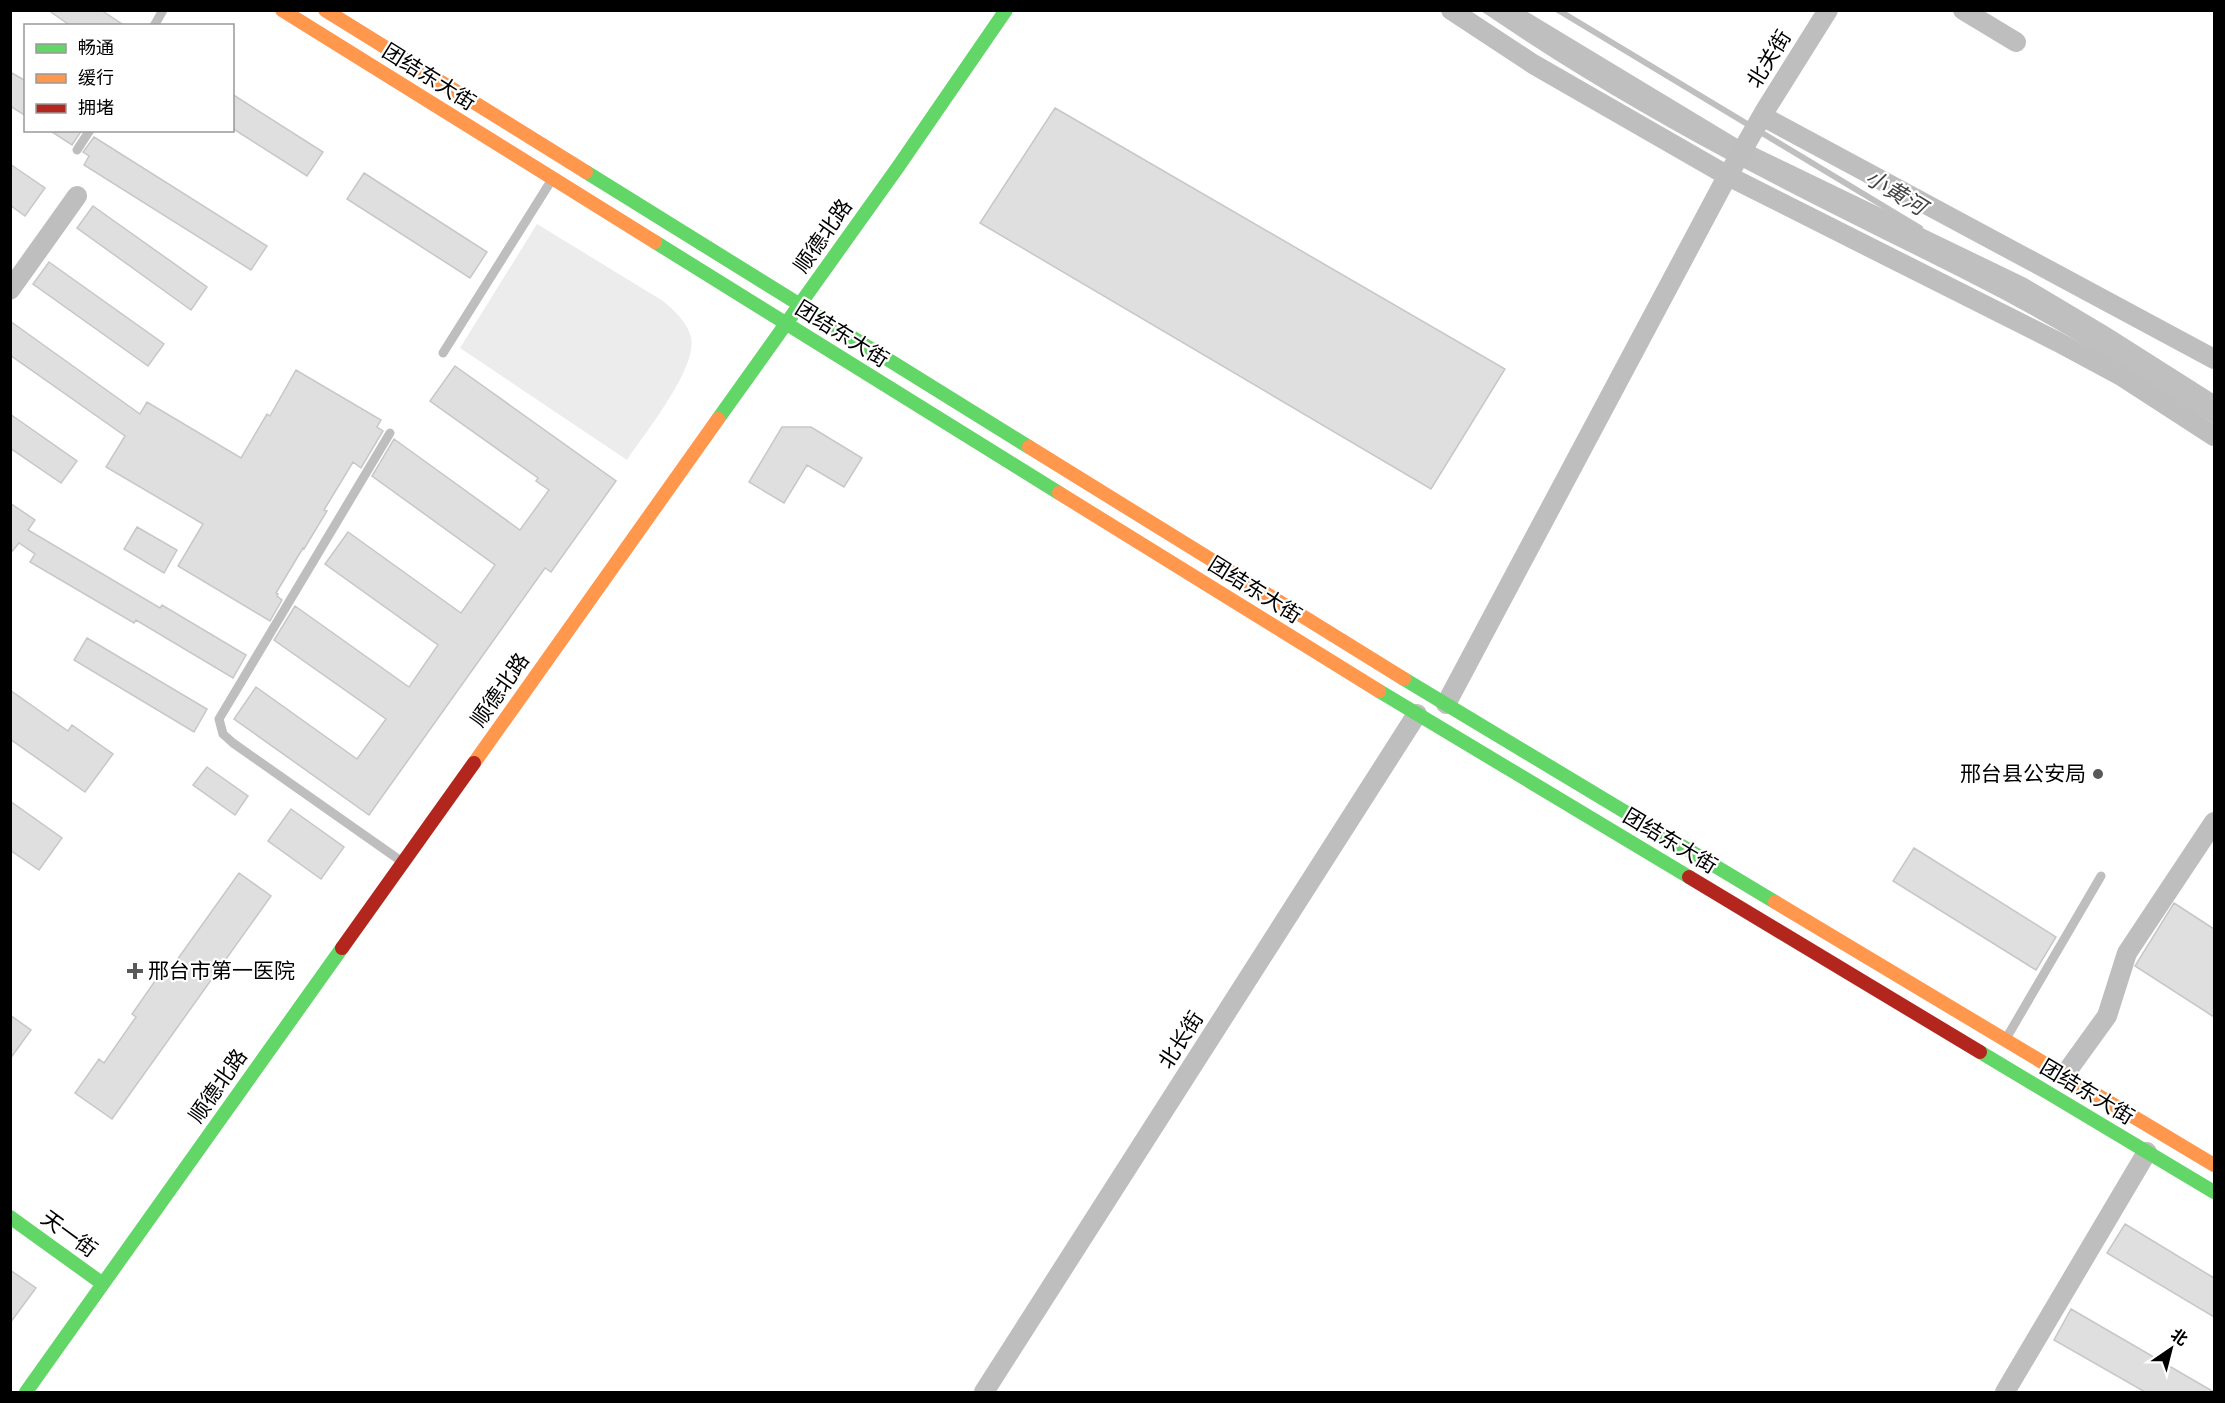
<svg xmlns="http://www.w3.org/2000/svg" width="2225" height="1403" viewBox="0 0 2225 1403" font-family="'Source Sans 3','Noto Sans SC',sans-serif">
<rect width="100%" height="100%" fill="#fff"/>
<path fill="#ececec" d="M537,224L663,301C674,310 687,322 691,337C698,368 644,434 627,460L460,348Z"/>
<path fill="#bfbfbf" d="M1481,11H1526L1738,139L2026,278L2110,328L2214,394V424C2144,380 2073,337 2000,298C1919,256 1837,217 1757,175C1662,126 1569,71 1481,11Z"/>
<g fill="none" stroke-linecap="round" stroke-linejoin="round">
<path stroke="#bfbfbf" stroke-width="6" d="M1558,10L1920,228"/>
</g>
<path fill="#dfdfdf" stroke="#c7c7c7" stroke-width="1.5" d="M48,10H101L125,26H71Z
M10,72L26,81V116L10,106Z
M232,94L323,152L307,176L232,128Z
M1055,108L1505,369L1431,489L980,223Z
M49,130H82L72,145Z
M94,137L267,246L251,270L84,165L89,156L83,152Z
M10,164L45,188L25,216L10,205Z
M364,173L487,252L470,278L347,199Z
M93,206L207,287L191,310L77,228Z
M49,262L164,344L148,366L33,284Z
M10,321L140,414L147,402L241,458L267,414L270,416L296,370L381,420L377,427L383,431L361,468L353,462L324,510L327,511L304,549L303,548L276,593L278,594L277,596L282,600L270,621L178,566L203,524L106,467L125,436L10,355Z
M455,366L616,481L551,572L545,568L369,815L234,719L256,687L357,759L386,719L274,640L295,606L409,687L438,645L325,564L348,532L461,613L495,565L372,476L394,439L520,530L549,490L536,481L538,478L430,401Z
M10,414L77,461L61,483L10,448Z
M782,427H811L862,458L844,487L807,465L784,503L749,482Z
M10,503L35,520L28,530L160,608L162,605L246,655L233,678L136,620L134,623L30,562L35,554L19,543L10,554Z
M137,527L177,550L164,573L124,549Z
M87,638L207,709L194,732L74,660Z
M10,690L68,731L72,725L113,754L85,792L10,739Z
M207,767L248,796L235,815L193,785Z
M10,801L62,838L39,870L10,850Z
M291,809L344,847L321,879L268,841Z
M1914,848L2056,937L2036,970L1893,881Z
M239,873L271,896L112,1119L75,1093L99,1059L104,1063L136,1017L132,1014L162,971L167,974Z
M2174,903L2214,929V1017L2135,966Z
M10,1015L31,1030L10,1059Z
M2125,1224L2214,1278V1317L2107,1253Z
M10,1270L36,1288L10,1323Z
M2071,1309L2214,1392H2145L2054,1340Z"/>
<g fill="none" stroke-linecap="round" stroke-linejoin="round">
<path stroke="#bebebe" stroke-width="9" d="M154,26L163,10
M77,150L90,130
M443,353L551,181
M390,433L219,719L223,734L233,743L401,861
M2007,1037L2101,876"/>
<path stroke="#bebebe" stroke-width="20" d="M1451,10L1533,64L1728,176L2058,342L2123,377L2214,436
M1963,10L2016,42
M1762,116L2214,359
M10,290L77,196
M1446,704L1722,186L1766,109L1828,10
M2068,1070L2107,1016L2127,953L2214,822
M984,1392L1417,714
M2005,1392L2147,1152"/>
<path stroke="#63d668" stroke-width="14" d="M586,172L1029,447
M655,242L1059,493
M718,419L898,167L1006,10
M1404,679L1775,902
M1379,691L1689,877
M1980,1052L2214,1192
M10,1217L103,1284
M26,1392L342,948"/>
<path stroke="#ff974d" stroke-width="14" d="M282,10L655,242
M325,10L586,172
M1029,447L1404,679
M1059,493L1379,691
M474,763L718,419
M1775,902L2214,1165"/>
<path stroke="#b3261e" stroke-width="14" d="M1689,877L1980,1052
M342,948L474,763"/>
</g>
<g fill="#595959" stroke="#fff" stroke-width="2">
<circle cx="2098" cy="774" r="6"/>
<path d="M132 962h6v6h6v6h-6v6h-6v-6h-6v-6h6z"/>
</g>
<g text-anchor="middle" stroke-width="4.5" stroke-linejoin="round" paint-order="stroke">
<g font-size="21" fill="#000" stroke="#fff">
<text transform="translate(1769 59) rotate(-58)" y="7">北关街</text>
<text transform="translate(429 77) rotate(32)" y="7">团结东大街</text>
<text transform="translate(823 236) rotate(-55)" y="7">顺德北路</text>
<text transform="translate(842 334) rotate(32)" y="7">团结东大街</text>
<text transform="translate(1255 590) rotate(32)" y="7">团结东大街</text>
<text transform="translate(500 690) rotate(-55)" y="7">顺德北路</text>
<text transform="translate(1670 841) rotate(31)" y="7">团结东大街</text>
<text transform="translate(1181 1040) rotate(-57)" y="7">北长街</text>
<text transform="translate(218 1086) rotate(-55)" y="7">顺德北路</text>
<text transform="translate(2087 1092) rotate(31)" y="7">团结东大街</text>
<text transform="translate(69 1234) rotate(36)" y="7">天一街</text>
</g>
<g font-size="21" fill="#000" stroke="#fff" text-anchor="end">
<text x="2086" y="781">邢台县公安局</text>
<text x="148" y="978" text-anchor="start">邢台市第一医院</text>
</g>
<g font-size="22" font-style="italic" fill="#444" stroke="#fff">
<text transform="translate(1896 192) rotate(31)" y="8">小黄河</text>
</g>
</g>
<rect width="2225" height="1403" fill="none" stroke="#000000" stroke-width="24"/>
<rect x="24" y="24" width="210" height="108" fill="#ffffff" stroke="#999999" stroke-width="1.5"/>
<rect x="36" y="44" width="30" height="9" fill="#63d668" stroke="#999999" stroke-width="1.5"/>
<text x="78" y="54" font-size="18" fill="#000000">畅通</text>
<rect x="36" y="74" width="30" height="9" fill="#ff974d" stroke="#999999" stroke-width="1.5"/>
<text x="78" y="84" font-size="18" fill="#000000">缓行</text>
<rect x="36" y="104" width="30" height="9" fill="#b3261e" stroke="#999999" stroke-width="1.5"/>
<text x="78" y="114" font-size="18" fill="#000000">拥堵</text>
<g transform="translate(2171 1349) rotate(35)" stroke="#ffffff" stroke-width="4.5" paint-order="stroke">
<path d="M0-4.5L10 22L0 15L-10 22Z" fill="#000000"/>
<text y="-9" font-size="16" font-weight="bold" text-anchor="middle" fill="#000000">北</text>
</g>
</svg>
